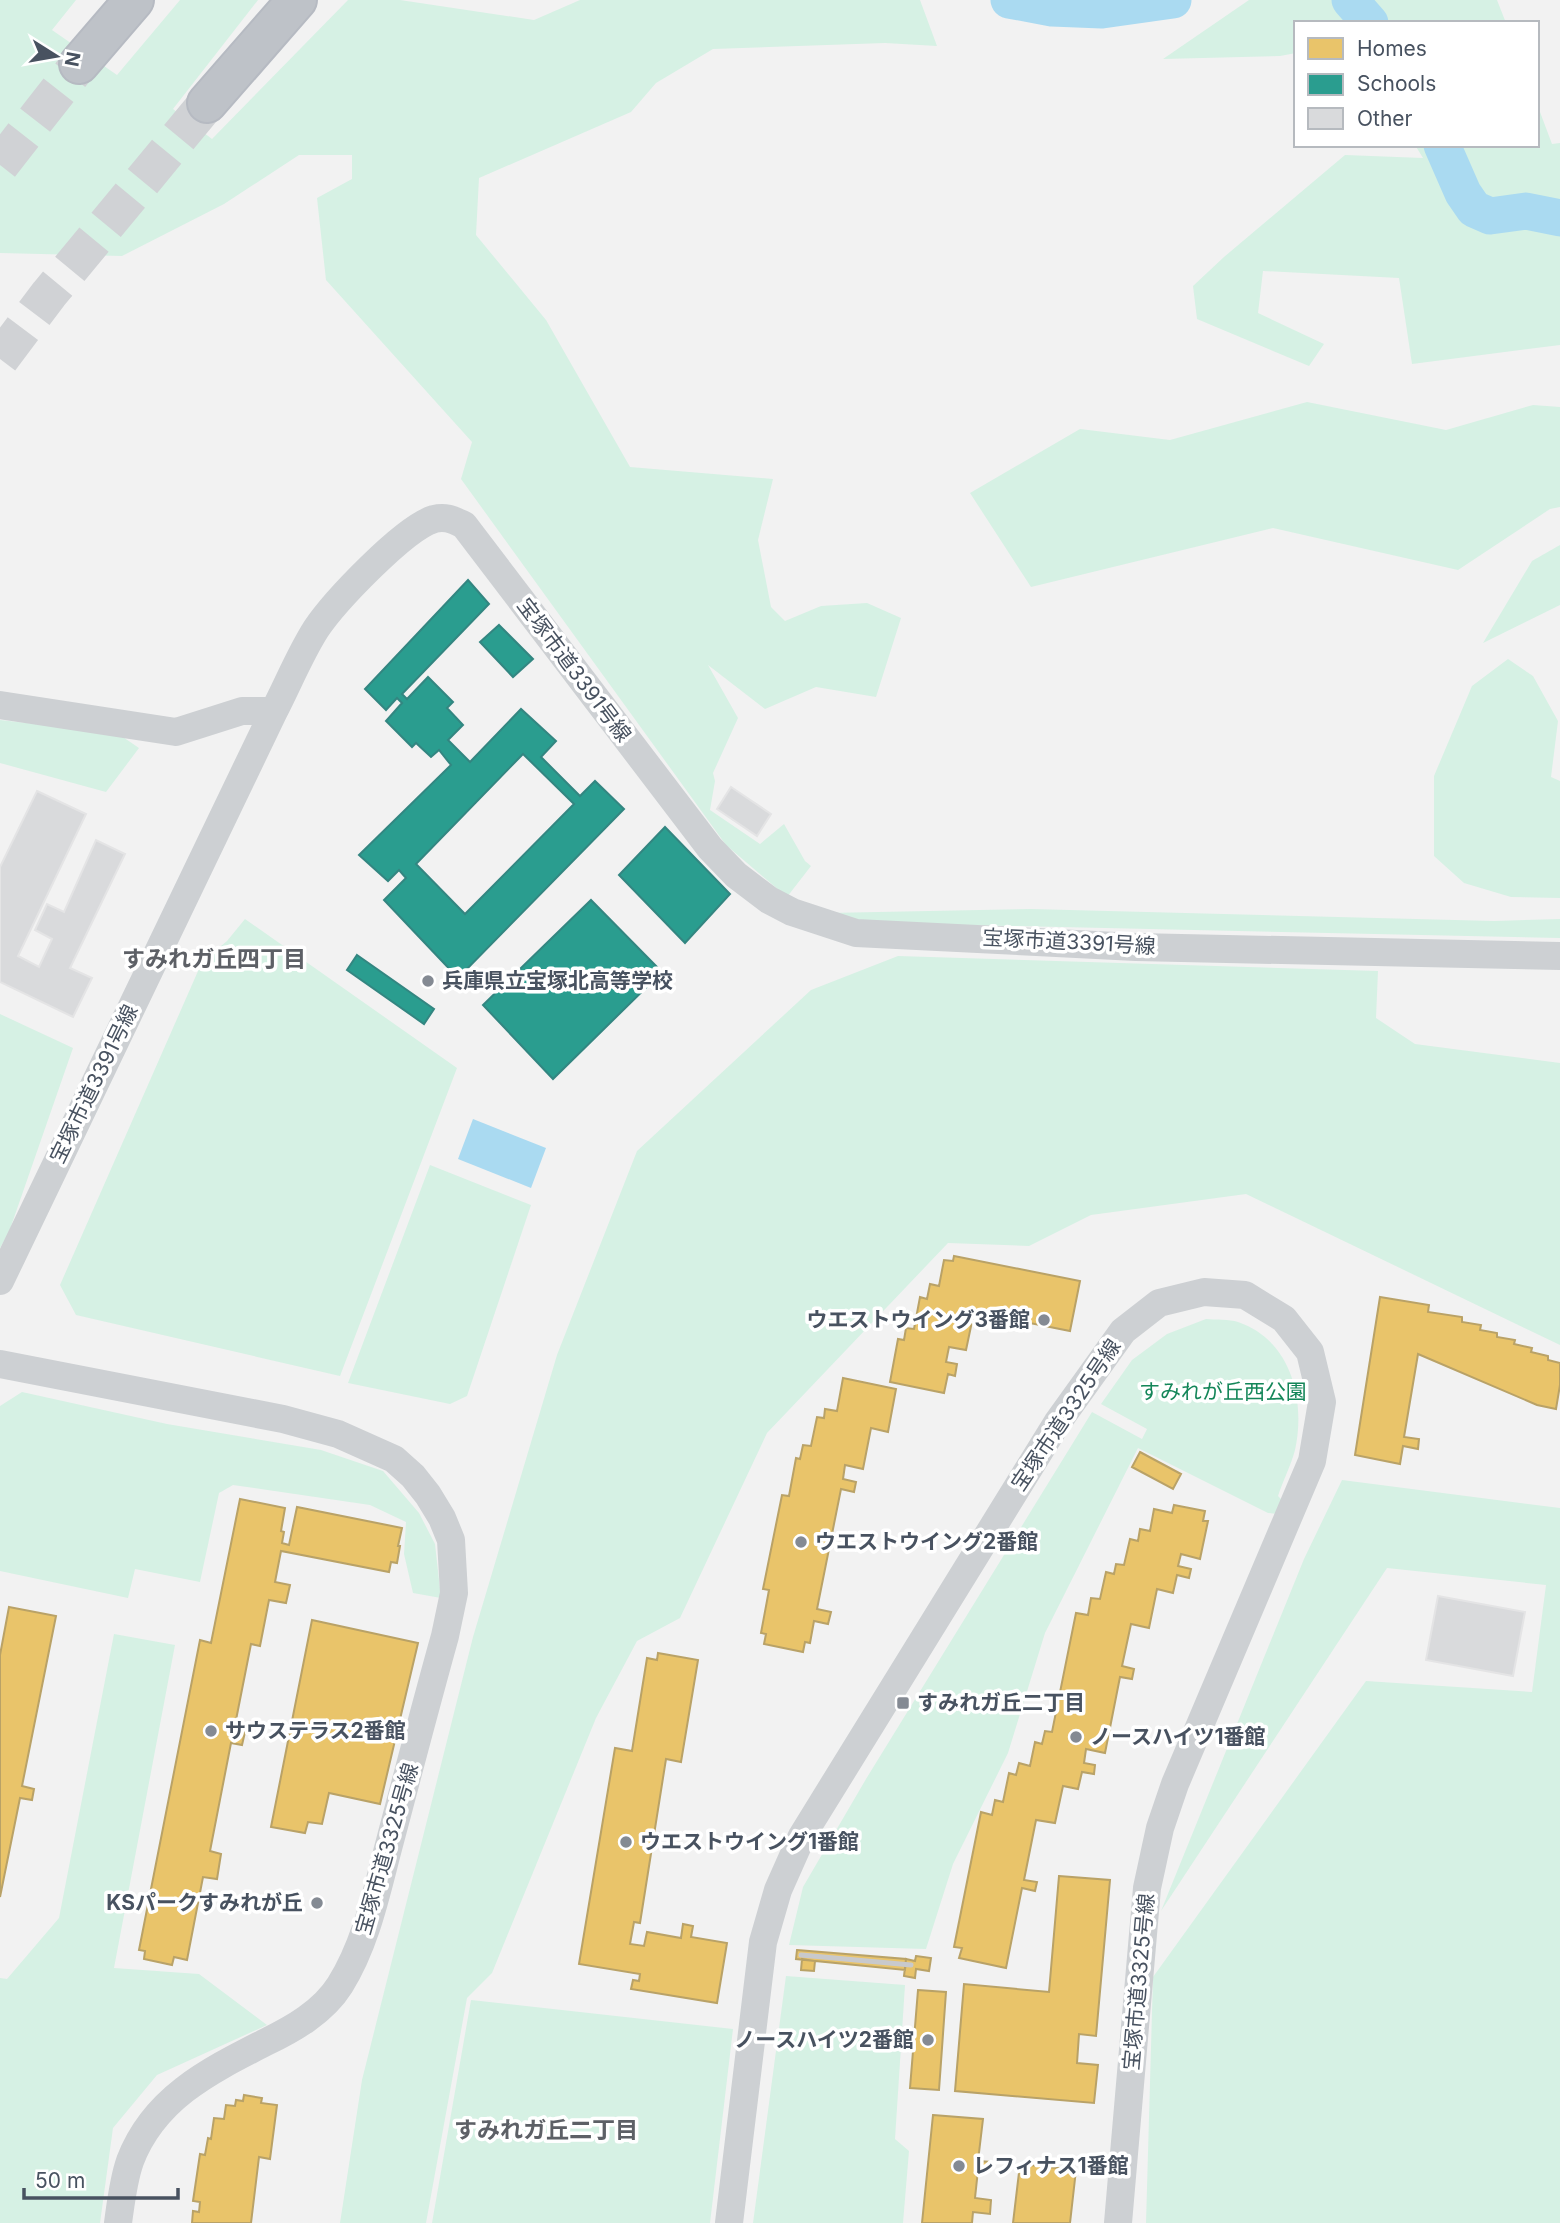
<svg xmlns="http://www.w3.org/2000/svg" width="1560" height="2223" viewBox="0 0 1560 2223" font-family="Inter,'Noto Sans JP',sans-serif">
<rect width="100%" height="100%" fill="#f2f2f2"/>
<path fill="#d6f1e4" d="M0,0H76L52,30L117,75L180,0H258L173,109L212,139L348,0H400L534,20L580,0H920L937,46L885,43L713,49L656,83L631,112L479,178L476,235L546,320L630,467L773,479L758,540L771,607L785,621L821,606L867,603L901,618L876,697L816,687L765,709L708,665L738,718L713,773L715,781L710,810L760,844L784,824L805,861L811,866L787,897L726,845L461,479L472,442L326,280L317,198L352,179V155H299L224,204L122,256L0,253Z
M1249,0H1497L1506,23H1296V53L1280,56L1163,59Z
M1537,104L1552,144L1560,143V345L1412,364L1399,278L1263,271L1258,313L1324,344L1309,366L1197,319L1193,286L1224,257L1345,155L1423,158L1415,145H1537Z
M1307,402L1446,430L1533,405L1560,407V507L1550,509L1458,570L1273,528L1031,587L970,493L1080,429L1170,440Z
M1560,545V605L1483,643L1532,561Z
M1508,659L1533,676L1558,721L1551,777L1560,781V898L1511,897L1464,883L1434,856V776L1472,686Z
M0,720L117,733L139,748L106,792L0,763Z
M1031,909L1494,921L1560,919V938L874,923L827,913Z
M245,919L457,1068L340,1376L76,1315L60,1285L202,962L227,941Z
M898,956L1378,971L1376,1018L1415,1044L1560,1063V1345L1246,1194L1091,1215L1029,1246L948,1243L767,1433L680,1618L637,1641L596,1718L492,1973L467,1998L426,2223H340L362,2080L473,1637L557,1355L637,1151L811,990Z
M0,1014L73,1048L9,1232L0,1248Z
M430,1165L531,1205L467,1396L450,1404L348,1383Z
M1206,1319C1216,1320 1229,1319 1238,1322C1291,1340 1306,1400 1295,1450C1291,1465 1283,1481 1278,1496L1283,1501L1279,1514L1268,1513L1138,1448L1045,1633L1008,1753L953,1864L926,1949L789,1945L803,1887L866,1779L1092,1412L1142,1439L1147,1429L1101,1404L1132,1360L1167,1334Z
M22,1392L167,1424L321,1450L383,1471L419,1513L435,1544L441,1598L413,1593L404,1554L406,1522L370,1505L233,1485L219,1493L200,1582L135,1569L128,1598L0,1571V1406Z
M1342,1480L1560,1508V2223H1146L1153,1977L1366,1681L1532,1692L1546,1585L1387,1568L1161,1911L1304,1559Z
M114,1634L175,1645L114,1968L199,1974L267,2025L157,2075L113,2128L100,2223H0V1978L7,1979L59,1918Z
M786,1976L905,1985L895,2139L909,2151L903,2223H753Z
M471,2000L733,2029L710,2223H432Z"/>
<path fill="#aadaf1" d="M473,1119L546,1148L531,1188L458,1159Z"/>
<path fill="#e9c46a" stroke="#b9a267" stroke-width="2" d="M954,1256L1080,1281L1070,1331L974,1312L966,1350L949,1347L946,1362L957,1364L955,1376L948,1374L944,1393L890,1382L898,1339L904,1340L906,1328L914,1329L920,1297L927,1299L930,1284L939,1286L944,1260L953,1261Z
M1380,1297L1429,1305L1428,1312L1462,1317V1322L1481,1325L1480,1330L1497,1333V1337L1515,1340L1514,1344L1532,1348L1531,1352L1548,1356V1360L1560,1363V1385L1556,1409L1537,1405L1418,1354L1404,1437L1419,1439L1418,1449L1403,1446L1400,1464L1355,1455Z
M843,1378L896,1389L888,1432L871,1428L863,1469L845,1465L843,1479L856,1482L854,1492L841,1489L817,1609L831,1612L828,1624L814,1621L810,1643L805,1642L803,1652L764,1644L766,1634L761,1633L769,1590L763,1589L782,1495L789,1496L796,1458L800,1459L803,1445L811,1446L817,1417L824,1418L825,1409L837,1411Z
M1140,1452L1181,1474L1173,1489L1132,1467Z
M240,1499L285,1508L281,1531L284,1532L282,1543L289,1545L297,1507L402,1528L398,1546H400L397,1563L391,1562L389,1572L281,1551L275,1582L290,1585L286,1603L269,1600L260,1646L251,1644L234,1730L245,1732L242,1745L231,1743L210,1851L221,1854L217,1879L203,1877L187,1960L174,1957L172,1965L144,1959L145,1951L139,1950L200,1640L211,1643Z
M1174,1505L1205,1511L1203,1521H1208L1200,1559L1181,1554L1178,1566L1191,1569L1189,1578L1177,1575L1173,1593L1157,1589L1149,1628L1131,1624L1122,1666L1134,1669L1132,1679L1120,1677L1105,1753L1086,1749L1084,1763L1095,1765L1094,1774L1082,1772L1078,1789L1063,1786L1055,1823L1036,1820L1024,1880L1037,1882L1035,1891L1022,1888L1006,1968L959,1958L962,1948L954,1947L981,1812L992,1815L995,1800L1003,1802L1009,1773L1016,1775L1019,1763L1030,1766L1035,1742L1042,1744L1045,1731L1052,1732L1076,1613L1088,1615L1091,1598L1100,1599L1106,1572L1114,1574L1116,1564L1124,1565L1130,1539L1138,1541L1140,1529L1150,1531L1154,1509L1172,1513Z
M9,1607L56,1616L22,1786L34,1789L32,1800L20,1798L0,1897V1655Z
M312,1620L418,1643L380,1804L329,1793L322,1824L308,1822L305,1833L271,1827Z
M658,1653L698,1660L681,1762L666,1759L640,1923L634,1922L630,1944L644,1946L647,1932L681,1938L683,1924L693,1926L691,1937L727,1943L717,2003L631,1989L633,1980L639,1981L640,1974L579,1964L615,1748L632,1751L647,1658L657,1660Z
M1059,1876L1110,1880L1096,2036L1079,2034L1077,2063L1098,2065L1094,2103L955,2091L964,1984L1049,1992Z
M797,1950L906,1959L905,1970L796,1959Z
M916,1956L931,1958L929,1971L916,1969L915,1978L904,1976L906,1959L915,1961Z
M802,1959L815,1961L814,1971L801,1970Z
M918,1990L946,1992L939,2090L910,2088Z
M244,2095L262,2098L261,2103L277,2105L270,2159L259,2157L251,2223H192L193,2211L199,2212L200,2202L193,2201L200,2154L205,2155L208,2138L211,2139L214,2118L224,2119L226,2105L235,2106L236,2100L243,2101Z
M933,2115L983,2119L978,2161L991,2162L990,2171L978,2170L975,2198L991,2200L990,2214L973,2212L972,2223H922Z
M1020,2164L1076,2170L1070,2223H1013Z"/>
<path fill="#2a9d8f" stroke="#338681" stroke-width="2" fill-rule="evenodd" d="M468,580L489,604L402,694L407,699L428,677L453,702L447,708L463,725L448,740L470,762L521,709L556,741L541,757L580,796L595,781L624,809L458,978L384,900L406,878L399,870L388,881L359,855L451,765L439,750L431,757L416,743L412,747L386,721L402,703L397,698L386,710L365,689ZM523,754L574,804L465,914L416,864Z
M499,625L533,659L513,677L480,642Z
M665,827L730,894L685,943L619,875Z
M591,900L662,972L553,1079L483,1005Z
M357,955L434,1009L424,1024L347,970Z"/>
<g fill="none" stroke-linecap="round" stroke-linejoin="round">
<path stroke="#aadaf1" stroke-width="37" d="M1009,0L1052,8L1102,10L1173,0
M1350,0L1370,23
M1442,145L1463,193L1474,209L1490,216L1526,211L1560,218"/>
</g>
<path fill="#d9dadc" stroke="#e4e4e5" stroke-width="2" d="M731,787L771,814L757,836L717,809Z
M37,791L86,814L18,956L39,967L52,939L35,930L47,904L64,912L96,840L125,854L70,968L92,978L73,1017L0,982V867Z
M1438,1596L1525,1612L1513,1676L1426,1660Z"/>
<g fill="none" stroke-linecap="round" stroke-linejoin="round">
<path stroke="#d0d2d5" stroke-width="38" stroke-dasharray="38 19" stroke-linecap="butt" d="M0,165L79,64
M0,359L49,294L207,103"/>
<defs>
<path id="highway" d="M79,64L134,0
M207,103L297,0"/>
</defs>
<use href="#highway" stroke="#b6bac2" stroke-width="42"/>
<path stroke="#cdd0d3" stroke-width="28" d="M0,705L176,732L242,711H274
M0,1281L274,711C288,684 300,654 316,629C334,602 404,528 434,519C446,516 453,520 464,525L710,848L736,875L769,900L792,912L856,933L1136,947L1560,956
M0,1364L283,1419L338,1434L394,1459L413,1476L428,1495L442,1518L451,1540L454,1593L445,1636C426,1704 408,1773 390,1841C377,1889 367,1942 340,1985C323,2012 293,2029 266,2042C209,2071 154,2098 130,2161C123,2181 121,2202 118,2223
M729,2223L763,1942L778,1890L802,1836L1057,1423L1123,1331L1159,1303L1204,1292L1245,1295L1284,1319L1310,1352L1322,1402L1312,1461L1175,1784L1160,1828L1147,1888L1118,2223"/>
<use href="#highway" stroke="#bec2c8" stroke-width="38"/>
<path stroke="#c8c9cc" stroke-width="5" d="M801,1955L911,1965"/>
</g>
<g fill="#848a93" stroke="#fff" stroke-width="2.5">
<circle cx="428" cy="981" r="7"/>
<circle cx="1044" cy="1320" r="7"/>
<circle cx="801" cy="1542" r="7"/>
<rect x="896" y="1696" width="14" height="14" rx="3.5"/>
<circle cx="211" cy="1731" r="7"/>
<circle cx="1076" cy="1737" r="7"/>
<circle cx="626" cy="1842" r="7"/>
<circle cx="317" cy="1903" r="7"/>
<circle cx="928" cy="2040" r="7"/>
<circle cx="959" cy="2166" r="7"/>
</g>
<g text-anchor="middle" stroke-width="7" stroke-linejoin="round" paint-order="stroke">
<g font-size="21" fill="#485260" stroke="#fff">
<text transform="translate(574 670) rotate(53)" y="7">宝塚市道3391号線</text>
<text transform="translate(1069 942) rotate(3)" y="7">宝塚市道3391号線</text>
<text transform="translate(94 1084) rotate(-64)" y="7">宝塚市道3391号線</text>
<text transform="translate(1066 1415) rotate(-56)" y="7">宝塚市道3325号線</text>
<text transform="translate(387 1849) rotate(-74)" y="7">宝塚市道3325号線</text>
<text transform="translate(1139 1982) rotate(-85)" y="7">宝塚市道3325号線</text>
</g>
<g font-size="21" font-weight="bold" fill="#485260" stroke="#fff" text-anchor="start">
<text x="442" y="988">兵庫県立宝塚北高等学校</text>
<text x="1030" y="1327" text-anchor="end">ウエストウイング3番館</text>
<text x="815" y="1549">ウエストウイング2番館</text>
<text x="917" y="1710">すみれガ丘二丁目</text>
<text x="225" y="1738">サウステラス2番館</text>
<text x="1090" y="1744">ノースハイツ1番館</text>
<text x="640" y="1849">ウエストウイング1番館</text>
<text x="303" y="1910" text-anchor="end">KSパークすみれが丘</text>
<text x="914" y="2047" text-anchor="end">ノースハイツ2番館</text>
<text x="973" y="2173">レフィナス1番館</text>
</g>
<g font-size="21" fill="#148659" stroke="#fff">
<text x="1223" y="1399">すみれが丘西公園</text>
</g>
<g font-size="23" font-weight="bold" fill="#5d6066" stroke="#fff">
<text x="214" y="967">すみれガ丘四丁目</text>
<text x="546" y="2138">すみれガ丘二丁目</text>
</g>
</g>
<rect x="1294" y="21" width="245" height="126" fill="#ffffff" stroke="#b6babf" stroke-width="2"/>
<rect x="1308" y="38" width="35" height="21" fill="#e9c46a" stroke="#b6babf" stroke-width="2"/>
<text x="1357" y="56" font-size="21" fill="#485260">Homes</text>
<rect x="1308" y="74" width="35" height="21" fill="#2a9d8f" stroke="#b6babf" stroke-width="2"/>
<text x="1357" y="91" font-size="21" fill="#485260">Schools</text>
<rect x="1308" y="108" width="35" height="21" fill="#d9dadc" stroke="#b6babf" stroke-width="2"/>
<text x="1357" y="126" font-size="21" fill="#485260">Other</text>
<g transform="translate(56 56) rotate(101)" stroke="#ffffff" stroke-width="5" paint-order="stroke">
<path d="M0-5L12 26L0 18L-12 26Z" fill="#485260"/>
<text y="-10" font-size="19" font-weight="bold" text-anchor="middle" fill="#485260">N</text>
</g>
<path d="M24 2188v10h154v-10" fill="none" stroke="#485260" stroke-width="3.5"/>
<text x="35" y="2188" font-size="21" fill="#485260" stroke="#ffffff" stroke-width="5" paint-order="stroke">50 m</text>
</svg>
